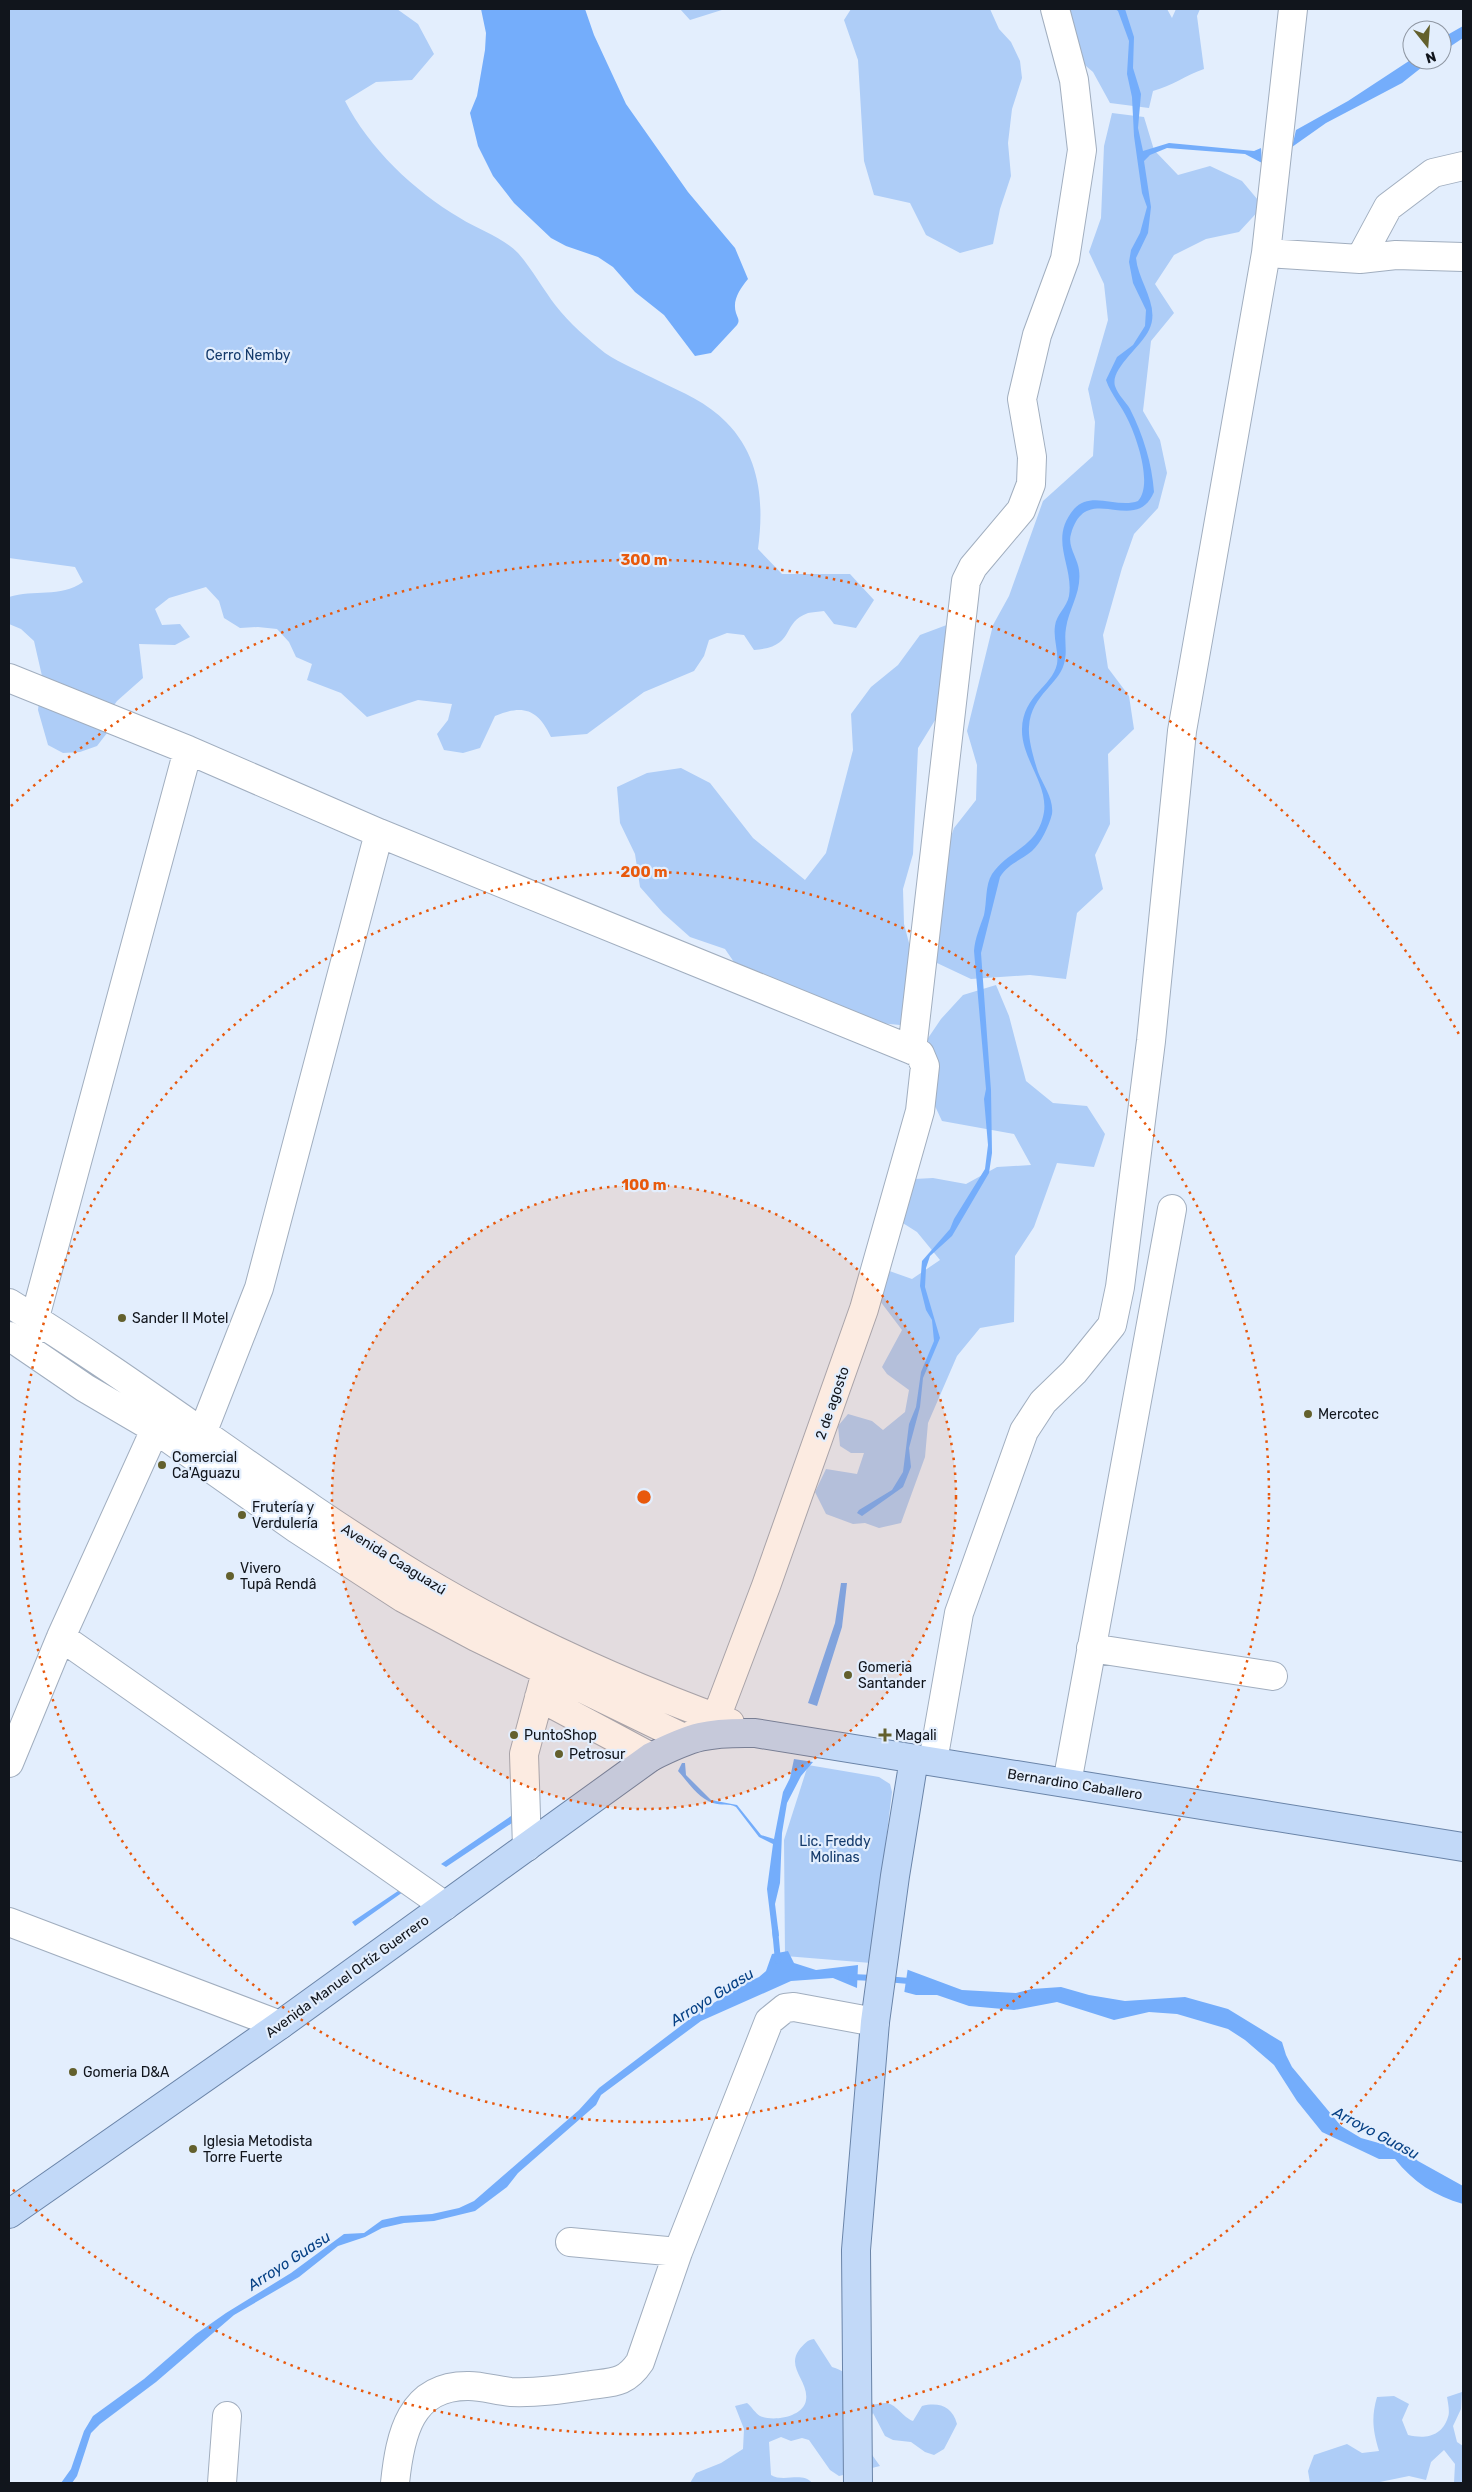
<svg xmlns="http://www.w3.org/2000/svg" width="1472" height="2492" viewBox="0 0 1472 2492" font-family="Rubik,sans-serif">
<rect width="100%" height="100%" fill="#e3eefd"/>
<path fill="#aecdf7" d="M9,9H397L418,24L434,54L412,80L376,82L345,101C369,148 414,191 460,218C479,230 502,237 518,253C532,269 543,289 556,306C569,323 588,339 605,353C621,364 642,372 659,381C682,392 708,403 726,422C761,457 764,504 758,549L782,574H850L874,600L856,628L834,624L824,611C819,612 812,612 808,613C780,623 797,647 754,650L744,635L727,633L709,640L704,656L694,671L644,692L587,734L551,737C538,709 523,704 495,716L480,748L463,753L444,750L437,734L448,720L452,704L418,700L367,717L341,693L307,680L312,664L296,657L289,642L277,629L258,627L240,628L224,618L219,601L206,587L169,598L155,609L162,625L180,624L190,637L175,645L139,644L143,678L117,701L107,715V733L97,746L80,752L63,753L48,745L38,710L42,676L34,641L21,629L9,624V597C34,589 60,598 83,582L75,567L9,558Z
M680,9H725L690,20Z
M851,9H990L999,29L1011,42L1020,61L1022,78L1012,109L1008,143L1011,176L1000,209L993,244L960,253L926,235L910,203L874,195L864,161L858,60L844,20Z
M1066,9H1167L1172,18L1176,9H1200L1197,16L1204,69C1186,75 1172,86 1153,91L1149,108L1110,103L1093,72L1079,60Z
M1112,113L1144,117L1154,150L1178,175L1210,166L1242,181L1263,206L1239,232L1206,239L1174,255L1155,284L1174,313L1151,341L1143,411L1160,440L1167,473L1158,508L1134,534L1122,568L1103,635L1108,668L1129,696L1134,729L1108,754L1110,824L1095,855L1103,889L1077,913L1066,979L1030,975L971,979L937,963L932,891L954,828L976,800L977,765L967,731L993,625L1009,596L1043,501L1093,456L1095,422L1088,389L1108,320L1104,284L1089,252L1101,218L1104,146Z
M952,623L937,717L918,748L913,854L903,889L904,924L913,958V991L900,1025L849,1020L745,978L725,949L690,937L663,913L640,887L635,854L620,823L617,787L647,773L681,768L710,783L753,838L805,880L826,853L853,750L851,714L871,687L898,665L920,635Z
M996,985L1009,1016L1026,1081L1053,1103L1087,1106L1105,1134L1094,1167L1057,1163L1034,1227L1015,1256L1014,1322L980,1328L957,1356L928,1423L925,1457L901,1523L879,1528L865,1523L853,1524L826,1514L815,1492L826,1469L857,1474L864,1453H851L840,1446L838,1426L848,1414L872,1421L883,1430L905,1412L909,1390L887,1374L882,1367L902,1330L880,1301L881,1268L912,1279L940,1260L917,1232L887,1213L896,1180L933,1178L966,1184L997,1167L1031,1165L1014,1134L942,1121L926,1087L920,1050L941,1019L963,995Z
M808,1765L879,1777L890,1784L892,1792L871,1963L785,1956L784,1840Z
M814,2339L832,2367C853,2374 861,2386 873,2404C877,2405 881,2403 885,2403C896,2403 902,2417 913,2421L922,2406C939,2402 952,2406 957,2424L944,2449L934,2455L925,2452L911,2442L893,2440L885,2436L873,2413L866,2428L870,2452L880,2466L839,2476L830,2470L809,2440L802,2438L791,2441L781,2437L769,2442L771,2475C784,2483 802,2471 812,2483H690L696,2473L721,2463L743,2449L744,2429L735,2406L747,2403C752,2407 755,2413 760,2416C773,2422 804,2417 806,2400C809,2381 786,2368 799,2350C804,2344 807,2340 814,2339Z
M1462,2392L1461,2409L1453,2426L1457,2442L1463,2446V2483H1454L1455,2464L1444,2450L1431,2462L1426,2480L1409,2476L1375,2483H1310L1308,2471L1314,2455L1347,2444L1362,2453L1379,2451C1373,2431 1371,2418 1377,2397L1394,2396L1409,2404L1402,2420L1408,2435C1425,2439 1442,2437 1448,2417C1450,2412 1448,2403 1447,2397Z"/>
<path fill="#74adfb" d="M481,9H585L594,35L626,104L688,192L735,248L748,279C740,289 732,300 736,313C738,319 740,320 737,325L711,353L695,356L664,315L635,292L613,267L598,257L566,246L551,238L514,203L493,176L478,146L470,113L477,96L485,50L486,33Z
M1115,9H1125L1134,37L1133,68L1141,94L1138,128L1143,151L1169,143L1254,151L1261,148L1262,163L1245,154L1167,148L1150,155L1144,161L1151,207L1148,233L1136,258C1138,282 1161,306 1149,330C1141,347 1110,369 1115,386C1118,395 1126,402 1130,409C1143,435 1152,463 1154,492C1135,537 1086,479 1071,534C1067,546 1078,559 1079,570C1082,592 1069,608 1066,628C1064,639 1067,649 1065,659C1062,684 1031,693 1029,727C1028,739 1034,760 1038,772C1043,785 1054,799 1052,814C1049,826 1041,843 1032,851C1021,860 1008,864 1000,877L981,953L991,1090L992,1153L989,1173L952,1236L930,1256L926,1268L925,1287L940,1338L923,1378L920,1407L909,1448L911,1467L903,1487L862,1516L857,1513L859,1510L892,1490L903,1472L909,1424L916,1407L921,1372L934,1341L932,1320L926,1310L920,1286L922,1261L950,1229L954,1219L985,1169L988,1145L984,1099L986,1089L974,951C975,938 980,927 984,915C987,902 985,885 992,874C1009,849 1038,848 1044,812C1048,784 1021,758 1022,729C1023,695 1052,687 1057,664C1059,652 1053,639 1055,626C1056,615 1067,607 1069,596C1074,565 1048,540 1074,509C1091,490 1118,509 1138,501C1153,485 1137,438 1128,420C1122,406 1111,395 1106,380L1117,357L1133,345L1145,326L1146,310L1133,283L1129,262L1131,250L1140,233L1147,207L1142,193L1134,136L1132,97L1127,74L1129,41L1118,11Z
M1463,26V38L1442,52V38Z
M1412,59L1431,60L1402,83L1326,123L1292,147L1296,130L1348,101Z
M841,1583H847L842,1627L817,1706L808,1703L835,1623Z
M794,1759L813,1762L801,1776L787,1803L782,1833L780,1883L775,1904L779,1936L773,1939L767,1889L773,1844L759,1837L736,1807C729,1803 721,1806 713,1803C698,1798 688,1782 678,1771L682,1763H685L686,1775L711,1800L737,1805L761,1835L774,1839L783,1792L790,1778Z
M514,1814L518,1819L446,1867L441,1864Z
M401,1889L403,1892L355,1926L352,1922Z
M788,1951L794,1963L816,1970L858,1965L857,1988L833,1978L791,1981L701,2021L601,2095L596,2105L518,2173L507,2187L475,2211L434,2221L404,2223L382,2228L365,2237L338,2246L299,2277L234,2315L156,2382L100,2424L91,2433L77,2476L72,2483H61L71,2469L84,2431L93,2416L144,2379L196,2334L226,2313L291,2273L344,2234L364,2233L382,2220L401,2216L432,2214L459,2208L474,2201L579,2110L599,2088L699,2012L746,1983L759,1977L766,1971L772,1954Z
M903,1968L962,1990L1016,1993L1032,1989L1061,1987L1089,1995L1125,2001L1185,1997L1228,2009L1282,2042L1286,2055L1292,2067L1341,2126L1361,2138L1407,2151L1418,2161L1463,2186V2204C1435,2196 1413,2182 1395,2159H1379L1322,2132L1297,2101L1274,2065L1245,2040L1228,2029L1177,2014L1149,2012L1114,2020L1057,2002L1014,2010L969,2006L937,1995H916L901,1991Z"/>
<path fill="#e3eefd" d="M903,1965L908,1967L904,1994L898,1991Z"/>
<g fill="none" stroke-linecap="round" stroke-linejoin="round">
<path stroke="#74adfb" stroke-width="6" d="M775,1929L778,1961
M851,1977L874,1978
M886,1979L909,1981"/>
<defs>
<path id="minor" d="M1266,253L1360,259L1388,207L1433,173L1463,166
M1360,259L1396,255L1463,257
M9,678L188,750L379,833L912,1050L920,1054L925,1066L920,1111L864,1309L766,1586L716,1718L686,1739L476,1637L403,1598L297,1529L155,1429L85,1388L9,1336
M912,1050L966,581L973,567L1021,510L1031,484L1032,457L1022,399L1037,335L1065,259L1082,150L1074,80L1055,9
M9,1303C149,1389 278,1492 418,1577C516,1636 623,1684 730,1723
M30,1336L188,750
M192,1447L203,1431L259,1288L379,833
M61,1637L445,1906
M1091,1648L1273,1676
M539,1697L651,1757
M933,1761L959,1613L1024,1431L1043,1402L1074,1372L1112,1325L1120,1287L1151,1041L1182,731L1266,253L1293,9
M9,1763L61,1637L163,1412
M1067,1783L1172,1209
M527,1847L524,1754L546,1672
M9,1922L280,2025
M570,2242L678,2252
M222,2483L227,2416
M395,2483C400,2435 410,2385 469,2386C483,2386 497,2391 511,2392C538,2393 564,2389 591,2385C614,2382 626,2383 640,2362L678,2252L769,2021L785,2008L794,2007L875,2022"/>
<path id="major" d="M9,2214L280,2025L651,1757C693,1736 707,1732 755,1733L1463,1847
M858,2483L856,2250L875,2022L895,1876L914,1759"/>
</defs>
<use href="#minor" stroke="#a1aebf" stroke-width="30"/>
<use href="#major" stroke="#6a84a8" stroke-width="30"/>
<use href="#minor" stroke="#fff" stroke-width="28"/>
<use href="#major" stroke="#c2d9f8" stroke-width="28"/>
</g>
<circle cx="644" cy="1497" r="312" fill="#e8590c" fill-opacity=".12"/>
<g fill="none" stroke="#e8590c" stroke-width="2.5" stroke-dasharray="2.5 5">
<circle cx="644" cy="1497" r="312"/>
<circle cx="644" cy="1497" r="625"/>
<path d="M1460 1958A937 937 0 0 1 11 2188M11 806A937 937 0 0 1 1460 1036"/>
</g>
<g fill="#63602d" stroke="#e3eefd" stroke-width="2">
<circle cx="122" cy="1318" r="5"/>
<circle cx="1308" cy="1414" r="5"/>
<circle cx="162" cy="1465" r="5"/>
<circle cx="242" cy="1515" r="5"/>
<circle cx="230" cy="1576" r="5"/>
<circle cx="848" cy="1675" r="5"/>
<circle cx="514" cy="1735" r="5"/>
<path d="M882.5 1727.5h5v5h5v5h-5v5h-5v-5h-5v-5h5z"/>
<circle cx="559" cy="1754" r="5"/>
<circle cx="73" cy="2072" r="5"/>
<circle cx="193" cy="2149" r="5"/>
</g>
<g text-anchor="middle" stroke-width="4.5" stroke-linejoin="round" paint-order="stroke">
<g font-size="14" fill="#13396a" stroke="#e3eefd">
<text x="248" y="360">Cerro Ñemby</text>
<text x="835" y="1846">Lic. Freddy<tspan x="835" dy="16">Molinas</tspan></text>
</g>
<g font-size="14" fill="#11151c" stroke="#e3eefd" text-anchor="start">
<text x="132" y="1323">Sander II Motel</text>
<text x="1318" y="1419">Mercotec</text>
<text x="172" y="1462">Comercial<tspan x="172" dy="16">Ca'Aguazu</tspan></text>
<text x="252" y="1512">Frutería y<tspan x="252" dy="16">Verdulería</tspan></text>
<text x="240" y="1573">Vivero<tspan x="240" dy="16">Tupâ Rendâ</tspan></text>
<text x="858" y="1672">Gomeria<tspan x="858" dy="16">Santander</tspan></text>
<text x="524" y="1740">PuntoShop</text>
<text x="895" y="1740">Magali</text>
<text x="569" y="1759">Petrosur</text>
<text x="83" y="2077">Gomeria D&amp;A</text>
<text x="203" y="2146">Iglesia Metodista<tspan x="203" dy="16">Torre Fuerte</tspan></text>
</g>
<g font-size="14" fill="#11151c" stroke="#e3eefd">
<text transform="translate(832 1403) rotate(-71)" y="5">2 de agosto</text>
<text transform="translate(394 1559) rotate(32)" y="5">Avenida Caaguazú</text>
<text transform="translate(1075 1784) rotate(9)" y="5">Bernardino Caballero</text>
<text transform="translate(347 1976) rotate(-36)" y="5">Avenida Manuel Ortíz Guerrero</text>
</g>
<g font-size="15" font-style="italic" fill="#064185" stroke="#e3eefd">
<text transform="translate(712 1997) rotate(-32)" y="5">Arroyo Guasu</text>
<text transform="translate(1376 2133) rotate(28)" y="5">Arroyo Guasu</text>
<text transform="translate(289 2261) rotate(-33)" y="5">Arroyo Guasu</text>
</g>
</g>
<circle cx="644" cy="1497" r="8" fill="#e8590c" stroke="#e3eefd" stroke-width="2.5"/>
<g font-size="15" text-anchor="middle" font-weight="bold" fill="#e8590c" stroke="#e3eefd" stroke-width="4.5" stroke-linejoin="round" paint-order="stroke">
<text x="644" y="565">300 m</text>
<text x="644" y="877">200 m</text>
<text x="644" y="1190">100 m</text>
</g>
<rect width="1472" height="2492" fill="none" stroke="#11151c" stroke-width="20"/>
<g transform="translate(1427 45) rotate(163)"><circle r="24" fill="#e3eefd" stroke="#8f97a3"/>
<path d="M0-4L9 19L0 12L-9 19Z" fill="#63602d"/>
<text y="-8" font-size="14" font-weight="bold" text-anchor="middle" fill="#11151c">N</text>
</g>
</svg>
